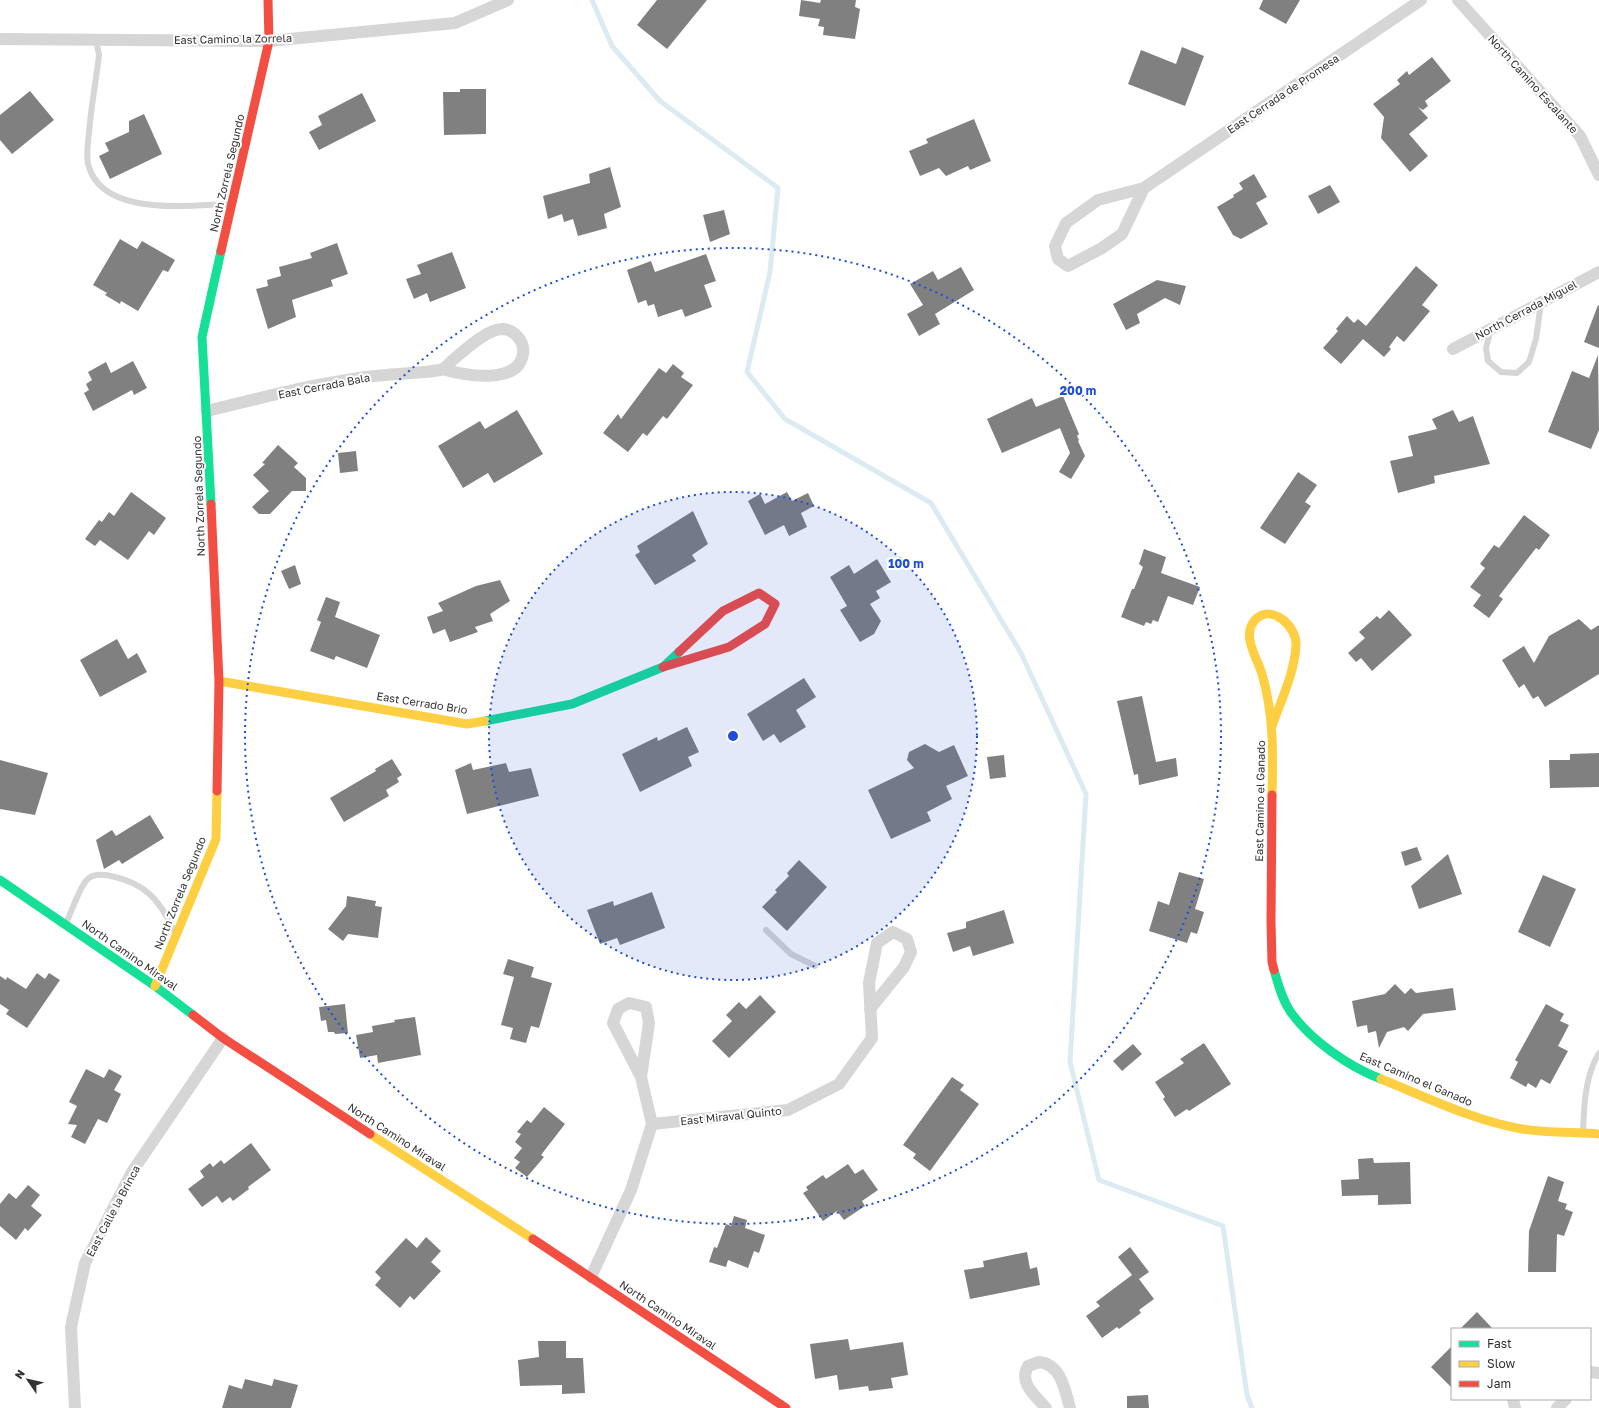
<svg xmlns="http://www.w3.org/2000/svg" width="1599" height="1408" viewBox="0 0 1599 1408" font-family="'Golos Text',sans-serif">
<rect width="100%" height="100%" fill="#fff"/>
<g fill="none" stroke-linecap="round" stroke-linejoin="round">
<path stroke="#dbebf1" stroke-width="5" d="M592,0L612,46L660,101L778,188L770,272L747,372L785,419L931,503L1021,653L1086,794L1070,1062L1099,1180L1223,1226L1247,1395L1252,1408"/>
</g>
<path fill="#808080" d="M657,0H707L667,49L637,25Z
M801,0L820,3L821,0H856L855,7L860,9L855,39L823,35L824,27L818,26L820,19L799,16Z
M1263,0H1300L1286,24L1259,9Z
M1182,47L1204,56L1185,106L1128,84L1141,50L1176,64Z
M1432,57L1451,81L1425,101L1428,106L1423,110L1418,107L1428,118L1409,134L1428,156L1410,172L1381,138L1384,117L1373,104L1400,84L1397,80L1407,71L1409,75Z
M460,89H486V134L444,135L443,92H460Z
M30,91L54,120L12,154L0,140V115Z
M362,93L376,121L319,150L309,132L322,125L318,116Z
M144,114L162,154L110,179L99,156L109,151L105,143L129,132V121Z
M974,119L991,161L970,170L968,166L946,176L939,168L920,176L909,151L928,143L926,139Z
M610,167L621,207L604,214L607,228L578,236L573,219L564,222L562,214L548,219L543,196L590,183L589,174Z
M1254,174L1267,197L1256,203L1268,224L1241,239L1233,235L1217,207L1234,197L1233,195L1243,189L1239,183Z
M1330,185L1340,202L1318,214L1308,196Z
M724,210L730,234L710,242L703,215Z
M120,239L137,249L142,241L175,260L168,272L163,270L138,311L121,301L120,304L105,295L107,293L93,285Z
M337,243L348,274L331,280L333,286L292,300L296,317L268,329L256,289L268,286L267,280L281,276L279,267L312,258L310,253Z
M452,252L466,288L430,302L427,293L414,299L406,279L421,274L417,265Z
M706,254L716,281L704,285L712,307L685,317L682,309L658,317L654,304L648,306L646,300L638,303L627,270L651,261L655,272Z
M1416,266L1438,285L1422,305L1430,311L1404,342L1397,336L1389,347L1391,349L1384,357L1363,339L1341,364L1323,348L1338,331L1336,329L1347,316L1354,323L1358,319L1366,326Z
M961,267L974,290L935,314L940,324L919,336L907,314L923,305L910,284L933,271L938,280Z
M1157,280L1186,286L1180,305L1165,298L1137,314L1140,323L1126,330L1113,304Z
M1598,305L1599,306V348L1584,342Z
M1598,355L1599,430L1591,449L1548,432L1572,371L1589,378Z
M133,361L147,388L134,395L132,390L93,411L84,393L89,390L86,384L92,380L88,372L106,362L111,373Z
M673,364L684,373L681,377L693,385L667,419L663,416L647,436L643,433L628,452L603,433L618,414L621,419L659,368L666,373Z
M1063,396L1079,434L1077,436L1079,440L1078,441L1085,456L1071,479L1059,472L1070,453L1060,428L1002,453L987,419L1032,398L1036,407Z
M517,410L543,454L494,483L488,473L463,488L438,446L480,421L485,429Z
M1453,410L1459,422L1473,416L1490,464L1434,476L1435,483L1398,493L1390,461L1413,456L1408,436L1437,429L1432,419Z
M278,445L298,463L294,467L306,478V491H292L270,514H259L252,507L269,491L253,475L265,464L262,463Z
M356,451L358,471L340,473L338,453Z
M1298,472L1317,485L1305,502L1311,506L1285,544L1260,528Z
M131,492L166,518L154,535L149,531L128,560L100,540L95,546L85,539L99,520L102,522L109,512L114,516Z
M787,492L792,501L808,493L814,506L801,513L807,527L789,536L784,525L765,535L748,501L760,494L765,504Z
M693,511L708,544L692,555L696,561L655,585L635,555L640,552L637,546Z
M1524,515L1550,535L1539,550L1536,548L1499,596L1503,599L1489,618L1473,606L1481,595L1470,587L1485,568L1480,564L1494,545L1499,548Z
M1144,549L1166,557L1161,573L1200,587L1193,605L1168,596L1158,622L1153,620L1151,624L1146,622L1144,626L1121,617L1132,589H1134L1143,567L1139,564Z
M877,559L891,582L876,591L880,598L870,604L881,621L874,634L860,642L840,610L847,606L830,577L849,565L854,574Z
M295,565L301,584L289,589L281,571Z
M500,580L510,601L490,614L493,621L475,627L478,632L450,642L445,629L433,634L427,617L443,611L438,603L476,586Z
M326,597L340,602L335,617L380,635L367,668L336,656L334,660L310,651L321,622L317,620Z
M1389,610L1412,635L1372,671L1361,658L1356,662L1348,653L1365,638L1359,632L1377,616L1380,619Z
M1579,619L1591,630L1599,625V674L1545,707L1538,696L1533,699L1524,684L1519,688L1502,660L1524,646L1534,663L1549,636Z
M117,639L128,659L137,653L147,672L100,697L80,660Z
M804,678L816,697L796,710L806,727L780,743L774,734L763,741L747,714Z
M1142,696L1156,762L1176,758L1178,776L1139,785L1138,774L1134,775L1117,701Z
M687,727L699,752L688,757L692,766L640,792L622,754L657,737L658,741Z
M925,744L939,752L954,745L968,776L946,786L952,799L927,812L931,821L891,839L868,790L914,768L907,760L909,752Z
M1599,753V787L1550,788L1549,760H1570V754Z
M1004,755L1006,777L990,779L987,757Z
M392,759L402,775L397,778L399,782L386,790L389,796L344,822L330,798L376,771L375,769Z
M0,760L48,773L35,815L0,809Z
M471,763L473,770L506,763L509,772L531,768L539,796L467,814L455,770Z
M150,815L164,838L122,864L119,860L104,869L96,840L112,830L116,836Z
M1417,847L1422,860L1405,866L1401,852Z
M1448,854L1462,894L1419,909L1411,886Z
M799,860L827,887L787,931L762,907L777,892L775,890L789,876L787,873Z
M1179,872L1204,879L1195,909L1204,912L1197,934L1191,932L1187,943L1149,931L1158,901L1169,905Z
M1543,875L1576,889L1550,947L1518,932Z
M652,892L665,928L620,945L617,938L600,944L587,910L613,901L614,906Z
M347,896L376,901L375,906L382,907L378,938L348,934L343,941L328,929L346,906Z
M1004,910L1014,943L973,956L970,946L953,952L947,933L966,928V922Z
M508,959L534,967L531,977L552,983L539,1028L531,1026L526,1043L510,1039L513,1028L501,1025L514,977L503,974Z
M37,973L45,979L49,973L60,980L27,1028L6,1014L9,1010L0,1004V976L6,980L7,977L26,989Z
M1395,984L1405,994L1411,988L1416,993L1453,988L1456,1010L1423,1014L1408,1031L1404,1027L1387,1032L1379,1048L1376,1031L1368,1033L1367,1025L1357,1027L1352,1001L1385,994Z
M760,995L776,1012L729,1058L712,1041L732,1021L726,1015L739,1002L746,1009Z
M345,1004L348,1033L335,1034L334,1032H328L326,1020L321,1021L319,1007Z
M1546,1004L1564,1014L1560,1021L1569,1025L1558,1046L1568,1051L1550,1084L1541,1079L1536,1088L1528,1083L1526,1087L1510,1078L1518,1062L1515,1060Z
M415,1017L421,1055L378,1063L377,1055L360,1058L356,1035L373,1032L372,1026L395,1022L394,1020Z
M1204,1043L1231,1084L1189,1111L1187,1109L1175,1117L1163,1099L1165,1097L1155,1082L1184,1063L1180,1059Z
M1133,1044L1142,1054L1122,1071L1113,1061Z
M86,1069L104,1078L109,1069L122,1076L114,1090L121,1094L107,1123L98,1119L85,1144L71,1137L77,1125L68,1124L77,1106L69,1102Z
M952,1077L964,1085L960,1090L979,1104L930,1171L913,1158L916,1154L903,1145Z
M544,1107L565,1124L541,1155L544,1157L527,1177L515,1168L520,1162L514,1158L522,1148L515,1142L521,1134L517,1132L527,1120L531,1123Z
M251,1143L271,1170L248,1187L249,1189L233,1201L230,1197L222,1203L217,1196L202,1207L188,1189L204,1177L200,1171L210,1163L213,1167L221,1160L224,1164Z
M1373,1158L1374,1163L1410,1162L1411,1204L1378,1205V1195L1342,1196L1341,1180L1359,1179L1358,1159Z
M848,1164L855,1174L863,1169L878,1190L862,1201L865,1206L844,1220L837,1211L823,1221L803,1193L808,1190L806,1187L823,1175L826,1179Z
M1548,1176L1564,1182L1558,1201L1567,1204L1565,1209L1573,1212L1564,1236L1557,1234L1556,1272H1528L1529,1231Z
M28,1185L40,1195L31,1206L42,1215L28,1231L25,1228L16,1240L0,1226V1204L9,1193L16,1199Z
M734,1216L747,1220L745,1228L765,1235L759,1253L754,1251L748,1268L728,1260L726,1267L709,1262L714,1247L717,1248L726,1224L731,1226Z
M426,1237L441,1251L431,1262L441,1271L414,1300L410,1296L400,1308L375,1285L381,1278L375,1272L406,1238L417,1248Z
M1130,1247L1149,1272L1139,1279L1154,1299L1139,1310L1141,1313L1119,1329L1117,1327L1102,1338L1086,1316L1100,1306L1096,1302L1132,1275L1118,1257Z
M1027,1252L1030,1269L1037,1267L1040,1285L970,1299L964,1270L984,1267L983,1261Z
M1477,1312L1493,1329H1460Z
M848,1339L850,1350L903,1342L908,1375L891,1378L893,1388L869,1391L868,1386L839,1390L837,1375L815,1379L810,1344Z
M538,1341H566V1358H583L585,1393L562,1394V1385L520,1386L518,1360L539,1357Z
M1452,1346V1388L1431,1367Z
M245,1379L272,1386L274,1379L298,1385L291,1408H222L229,1385L242,1389Z
M1148,1395L1149,1408H1127V1396Z"/>
<g fill="none" stroke-linecap="round" stroke-linejoin="round">
<path stroke="#d6d6d6" stroke-width="6" d="M96,40L99,55C96,81 91,107 89,133C88,143 86,154 88,164C101,218 190,205 231,204
M1491,329L1486,348L1488,361L1501,372L1517,373L1529,362L1536,339L1541,303
M66,923C71,913 79,889 86,881C92,873 102,874 111,876C145,883 160,900 174,931
M766,930L791,954L815,966
M1583,1132C1584,1105 1585,1076 1599,1053"/>
<path stroke="#d6d6d6" stroke-width="12" d="M1458,0L1580,136L1599,175
M0,39L269,41L455,23L508,0
M1144,188L1122,234L1102,248L1068,266L1058,259L1055,246L1066,223L1098,200L1144,188L1421,0
M1453,349L1599,272
M207,411C249,401 292,389 335,382C351,379 369,376 386,375C404,373 423,373 440,370C445,369 450,362 454,359C466,349 487,329 503,329C515,330 525,342 523,354C518,386 463,375 442,369
M641,1077L613,1023L618,1009L629,1003L646,1007L649,1023L641,1077L652,1124
M591,1277L631,1190L652,1124L788,1110L839,1084L872,1038L869,983L877,943L893,932L907,939L911,952L904,967L870,1009
M1590,1372L1599,1373
M1513,1399L1515,1408
M75,1408L71,1327L85,1263L132,1172L223,1038
M1046,1408C1036,1396 1018,1383 1028,1366L1039,1362C1061,1364 1065,1390 1070,1408
M1557,1408L1566,1399"/>
<path stroke="#16e098" stroke-width="9" d="M211,504L202,337L221,251
M485,721L572,704L663,667L679,652
M0,880L155,986L193,1015
M1274,970C1278,984 1282,999 1290,1011C1309,1039 1349,1067 1381,1079"/>
<path stroke="#ffcf43" stroke-width="9" d="M219,681L467,724L485,721
M1272,726C1281,701 1295,671 1296,645C1297,626 1271,603 1255,620C1241,636 1257,657 1262,674C1274,715 1273,753 1272,795
M155,986L216,839L217,791
M1381,1079C1426,1097 1474,1121 1522,1129C1547,1133 1574,1132 1599,1134
M370,1134L533,1239"/>
<path stroke="#f24e42" stroke-width="9" d="M221,251L269,41L268,0
M211,504L219,681L217,791
M663,667L729,647L765,624L775,604L759,593L723,611L679,652
M1272,795L1271,921L1272,962L1274,970
M193,1015L223,1038L370,1134
M533,1239L786,1408"/>
</g>
<circle cx="733" cy="736" r="244" fill="#1d4ed8" fill-opacity=".12"/>
<g fill="none" stroke="#1d4ed8" stroke-width="2" stroke-dasharray="2 4">
<circle cx="733" cy="736" r="244"/>
<circle cx="733" cy="736" r="488"/>
</g>
<g text-anchor="middle" stroke-width="4" stroke-linejoin="round" paint-order="stroke">
<g font-size="11" fill="#323232" stroke="#fff">
<text transform="translate(233 39) rotate(-1)" y="4">East Camino la Zorrela</text>
<text transform="translate(1533 84) rotate(48)" y="4">North Camino Escalante</text>
<text transform="translate(1283 94) rotate(-34)" y="4">East Cerrada de Promesa</text>
<text transform="translate(227 173) rotate(-77)" y="4">North Zorrela Segundo</text>
<text transform="translate(1526 310) rotate(-28)" y="4">North Cerrada Miguel</text>
<text transform="translate(324 386) rotate(-11)" y="4">East Cerrada Bala</text>
<text transform="translate(199 496) rotate(-92)" y="4">North Zorrela Segundo</text>
<text transform="translate(422 703) rotate(9)" y="4">East Cerrado Brio</text>
<text transform="translate(1260 801) rotate(-89)" y="4">East Camino el Ganado</text>
<text transform="translate(180 893) rotate(-68)" y="4">North Zorrela Segundo</text>
<text transform="translate(130 955) rotate(35)" y="4">North Camino Miraval</text>
<text transform="translate(1416 1079) rotate(23)" y="4">East Camino el Ganado</text>
<text transform="translate(731 1116) rotate(-6)" y="4">East Miraval Quinto</text>
<text transform="translate(397 1137) rotate(33)" y="4">North Camino Miraval</text>
<text transform="translate(113 1211) rotate(-62)" y="4">East Calle la Brinca</text>
<text transform="translate(668 1315) rotate(34)" y="4">North Camino Miraval</text>
</g>
</g>
<circle cx="733" cy="736" r="6" fill="#1d4ed8" stroke="#fff" stroke-width="2"/>
<g font-size="12" text-anchor="middle" font-weight="bold" fill="#1d4ed8" stroke="#fff" stroke-width="4" stroke-linejoin="round" paint-order="stroke">
<text x="1078" y="395">200 m</text>
<text x="906" y="568">100 m</text>
</g>
<rect x="1451" y="1328" width="140" height="72" fill="#ffffff" stroke="#adadad"/>
<rect x="1459" y="1341" width="20" height="6" fill="#16e098" stroke="#adadad"/>
<text x="1487" y="1348" font-size="12" fill="#323232">Fast</text>
<rect x="1459" y="1361" width="20" height="6" fill="#ffcf43" stroke="#adadad"/>
<text x="1487" y="1368" font-size="12" fill="#323232">Slow</text>
<rect x="1459" y="1381" width="20" height="6" fill="#f24e42" stroke="#adadad"/>
<text x="1487" y="1388" font-size="12" fill="#323232">Jam</text>
<g transform="translate(28 1380) rotate(304)" stroke="#ffffff" stroke-width="3" paint-order="stroke">
<path d="M0-3L7 15L0 10L-7 15Z" fill="#323232"/>
<text y="-6" font-size="11" font-weight="bold" text-anchor="middle" fill="#323232">N</text>
</g>
</svg>
